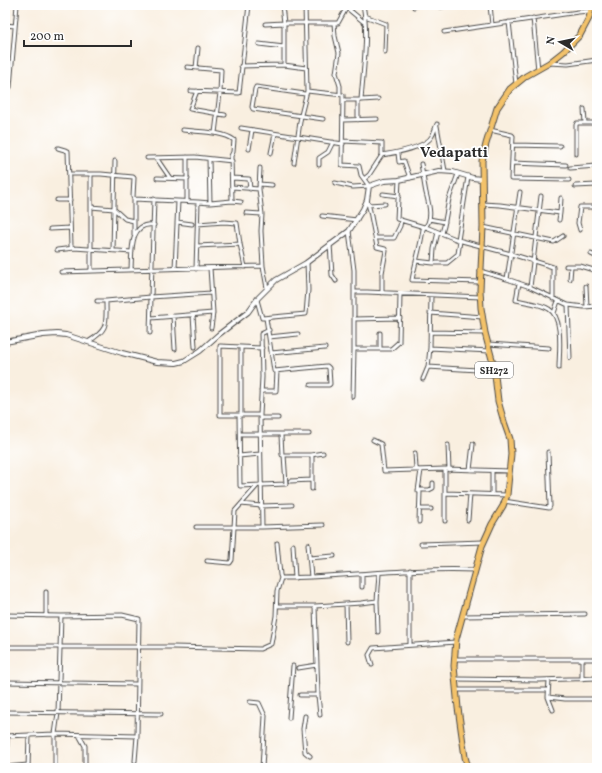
<svg xmlns="http://www.w3.org/2000/svg" width="602" height="773" viewBox="0 0 602 773" font-family="Vollkorn,serif">
<rect width="100%" height="100%" fill="#fff"/>
<filter id="ink" filterUnits="userSpaceOnUse"><feTurbulence type="fractalNoise" baseFrequency=".025" numOctaves="2"/><feDisplacementMap in="SourceGraphic" scale="8" xChannelSelector="R" yChannelSelector="G"/><feConvolveMatrix kernelMatrix="1 2 1 2 8 2 1 2 1" color-interpolation-filters="sRGB"/></filter>
<filter id="wash" filterUnits="userSpaceOnUse"><feTurbulence type="fractalNoise" baseFrequency=".012" numOctaves="4" result="noise"/><feDisplacementMap in="SourceGraphic" scale="16" xChannelSelector="R" yChannelSelector="G"/><feGaussianBlur stdDeviation="0.9" result="paint"/><feColorMatrix in="noise" values="0 0 0 0 0 0 0 0 0 0 0 0 0 0 0 0 0 1.4 0 .05"/><feComposite in="paint" operator="in"/></filter>
<g filter="url(#wash)">
<rect width="100%" height="100%" fill="#f9efe0"/>
</g>
<g filter="url(#ink)">
<g fill="none" stroke-linecap="round" stroke-linejoin="round">
<defs>
<path id="minor" d="M414,5V7
M490,5L492,25
M440,7L458,5
M347,8L365,23
M350,10L354,5
M365,16L386,24L385,52
M533,18L538,70
M509,22L516,84
M334,23L335,36L339,53L336,73L340,86V94
M265,24L284,23L282,5
M5,25L15,26
M444,32L578,12L590,11
M259,44L284,47
M549,63L568,64L597,60
M284,65L306,68
M241,66L284,65V23H338L348,5
M187,67L221,70L220,93L215,133
M196,68L198,48
M5,86L10,87L17,5
M191,91L239,93L249,5
M197,91L190,109L225,115
M307,91L343,95L342,165L359,166L361,175L369,186
M305,94L256,87L255,89L252,107L253,109L323,119
M343,100H361C363,71 369,33 363,5
M361,100L378,99
M584,109L585,123
M343,120L377,119
M358,120V100
M437,126L445,171
M241,128L343,144
M183,130C197,132 223,131 234,140L233,152L231,156L232,201L210,203L198,202
M490,130L512,135L513,136L511,179L569,180
M343,141L382,143V155
M514,145L560,146
M58,148L68,151L71,246L74,248L132,252
M249,149L252,130
M271,153L275,134
M398,153L399,162L404,161L410,178
M429,153H442
M576,154V125L577,123H597
M147,158L195,157L232,161
M157,159L170,178
M209,159L210,203
M294,163L301,115L307,91L305,5
M512,163L566,165
M421,164C423,174 424,183 426,193C429,204 434,221 423,229C421,246 415,263 412,280L480,282
M319,165V158L328,152L333,142
M260,168L259,189L262,214L261,231L263,266L267,288
M570,168L597,166
M69,174H101L133,177L134,178L133,197L134,199L178,201
M157,178L188,179
M232,178L249,179L250,189
M364,179L369,175L382,155C394,153 426,148 432,136C434,133 435,128 437,124
M399,180L397,219L424,227
M335,183L353,187L369,186
M259,184L272,185
M575,186L597,185
M232,187L259,189
M383,194L399,196
M134,199V235
M57,200H70
M367,200L370,211L377,247L385,249L386,251L382,273V293
M187,201V157
M232,201L241,202
M482,204L500,205L560,213L561,198
M368,205L385,204
M91,207L114,209L125,219L134,221
M595,207L597,241
M246,213L262,214
M322,216L357,220
M429,219L445,222
M559,220L560,213
M177,222L192,224
M198,224L224,222L237,223L240,244L245,267
M426,227L458,240L511,254L553,267V299
M483,227L554,242L563,236
M50,229L70,228
M580,230L578,223L580,207H597
M349,231L354,270V349L353,397
M442,233L444,226L449,199L458,174
M376,238H394L400,226L401,220
M458,240L468,177
M330,244L332,275L336,281
M197,246L240,244
M57,250L74,248
M113,251L115,161
M591,254L597,257
M416,261L433,263H447L458,254L460,241
M433,263L434,249L438,232
M566,266H580L597,271
M210,268L213,313L211,328
M175,269L178,201L198,202L196,269
M131,270C132,253 129,221 154,225
M91,271V174
M480,271L507,279L530,287L568,305L584,307L597,306
M61,272L263,266
M507,279L520,192
M570,279L571,266
M519,283L516,300C525,302 542,304 549,309C564,318 559,353 559,368
M586,286L587,307
M530,287L541,196
M354,292H367L481,297
M431,295L430,348L428,367L494,371
M257,300L262,318L306,314L308,290L307,262
M106,301L151,297L154,199
M568,305L570,358
M430,313L483,317
M554,313L558,301
M193,315L195,347
M173,316L175,349
M151,318L213,313
M266,318L274,371L327,366L329,368L330,384L329,385H311
M354,319L400,318
M430,332L485,333
M150,333L151,297L211,293
M380,333V349
M269,337L298,334
M88,342C109,329 106,324 106,301H97
M488,344L549,348
M241,347L262,348
M430,348L490,351
M354,349H391L399,342L400,294
M271,353L325,348
M423,379L428,367
M261,391H276L277,371
M239,415L240,486L286,484L284,455
M241,415V347L220,346V415H260
M260,418H278
M240,434H309
M281,435L282,455H312V489
M373,440L381,444L384,471L445,469L510,471
M448,445L449,470
M415,453L416,468L418,470
M311,455L323,453
M239,456L260,454
M470,470L473,444
M492,471V494
M290,481L312,480
M418,490H429L433,488V483
M445,493L507,495
M504,501L549,508L550,506L548,452
M241,504L261,506L292,505
M419,509H431
M468,520L470,494
M445,521V469
M419,522L420,492L418,491L421,470
M196,527H262L260,415L262,377L261,334L269,330
M262,527L323,525
M421,544L484,542
M293,545L295,578
M309,558L334,556
M207,561L230,563L232,560L235,511L257,486
M362,574V587
M311,577C366,574 420,568 475,570
M281,578L311,577L308,544
M377,601L378,632
M346,604L347,642
M277,606H315L361,603L377,601L379,574
M315,606L318,695L320,715
M5,615L61,616L122,615L139,619L137,736L135,761
M46,616V592
M463,616L585,614
M410,645V570
M5,647H172L260,649L271,644L276,616L277,591L281,578L280,575L277,543
M455,659H597
M372,665L369,655L373,648L456,642
M298,668L317,665
M456,679L539,680L597,678
M582,679V659
M549,680L548,697L553,710
M5,682L137,684
M457,690H548
M300,695H318
M548,697L565,699H597
M250,702L259,703L265,716L262,768
M5,712L161,714
M305,716L303,729L305,752L310,756
M289,718L293,666
M79,735L85,746V766
M5,736L55,734L137,736
M6,767L28,765
M6,768L7,736
M28,768L29,735
M55,768V734L58,713L61,616"/>
<path id="tertiary" d="M5,342L43,335L57,334L66,335L122,353L157,362L176,363L184,361L200,351L218,335L248,312L258,298L276,280L306,263L349,231L363,209L367,200L369,186L384,181L399,180L439,171L453,172L473,178L481,179"/>
<path id="primary" d="M468,768L465,757L458,708L454,666L456,639L482,546L492,524L503,506L507,495L511,454L510,439L504,422L498,401L494,367L485,333L481,308L480,290L483,227L482,161L486,144L497,108L510,89L526,76L549,63L563,52L580,35L589,18L592,5"/>
</defs>
<use href="#minor" stroke="#4a4846" stroke-width="5"/>
<use href="#tertiary" stroke="#4a4846" stroke-width="6"/>
<use href="#primary" stroke="#4a4846" stroke-width="7"/>
<use href="#minor" stroke="#fff" stroke-width="3"/>
<use href="#tertiary" stroke="#fff" stroke-width="4"/>
<use href="#primary" stroke="#f3c26a" stroke-width="5"/>
</g>
</g>
<g text-anchor="middle" stroke-width="3.5" stroke-linejoin="round" paint-order="stroke">
<rect fill="#fff" stroke="#6b6b6b" stroke-width="1" x="475" y="362" width="38" height="16" rx="3"/>
<g font-size="10" font-weight="bold" fill="#2b2b2b">
<text x="494" y="374">SH272</text>
</g>
<g font-size="15" font-weight="bold" fill="#2b2b2b" stroke="#fff">
<text x="454" y="157">Vedapatti</text>
</g>
</g>
<rect width="602" height="773" fill="none" stroke="#fff" stroke-width="20"/>
<g transform="translate(560 42) rotate(279)" stroke="#ffffff" stroke-width="3" paint-order="stroke">
<path d="M0-3L7 15L0 10L-7 15Z" fill="#2b2b2b"/>
<text y="-6" font-size="11" font-weight="bold" text-anchor="middle" fill="#2b2b2b">N</text>
</g>
<path d="M24 40v6h107v-6" fill="none" stroke="#2b2b2b" stroke-width="2"/>
<text x="30" y="40" font-size="12" fill="#2b2b2b" stroke="#ffffff" stroke-width="3" paint-order="stroke">200 m</text>
</svg>
